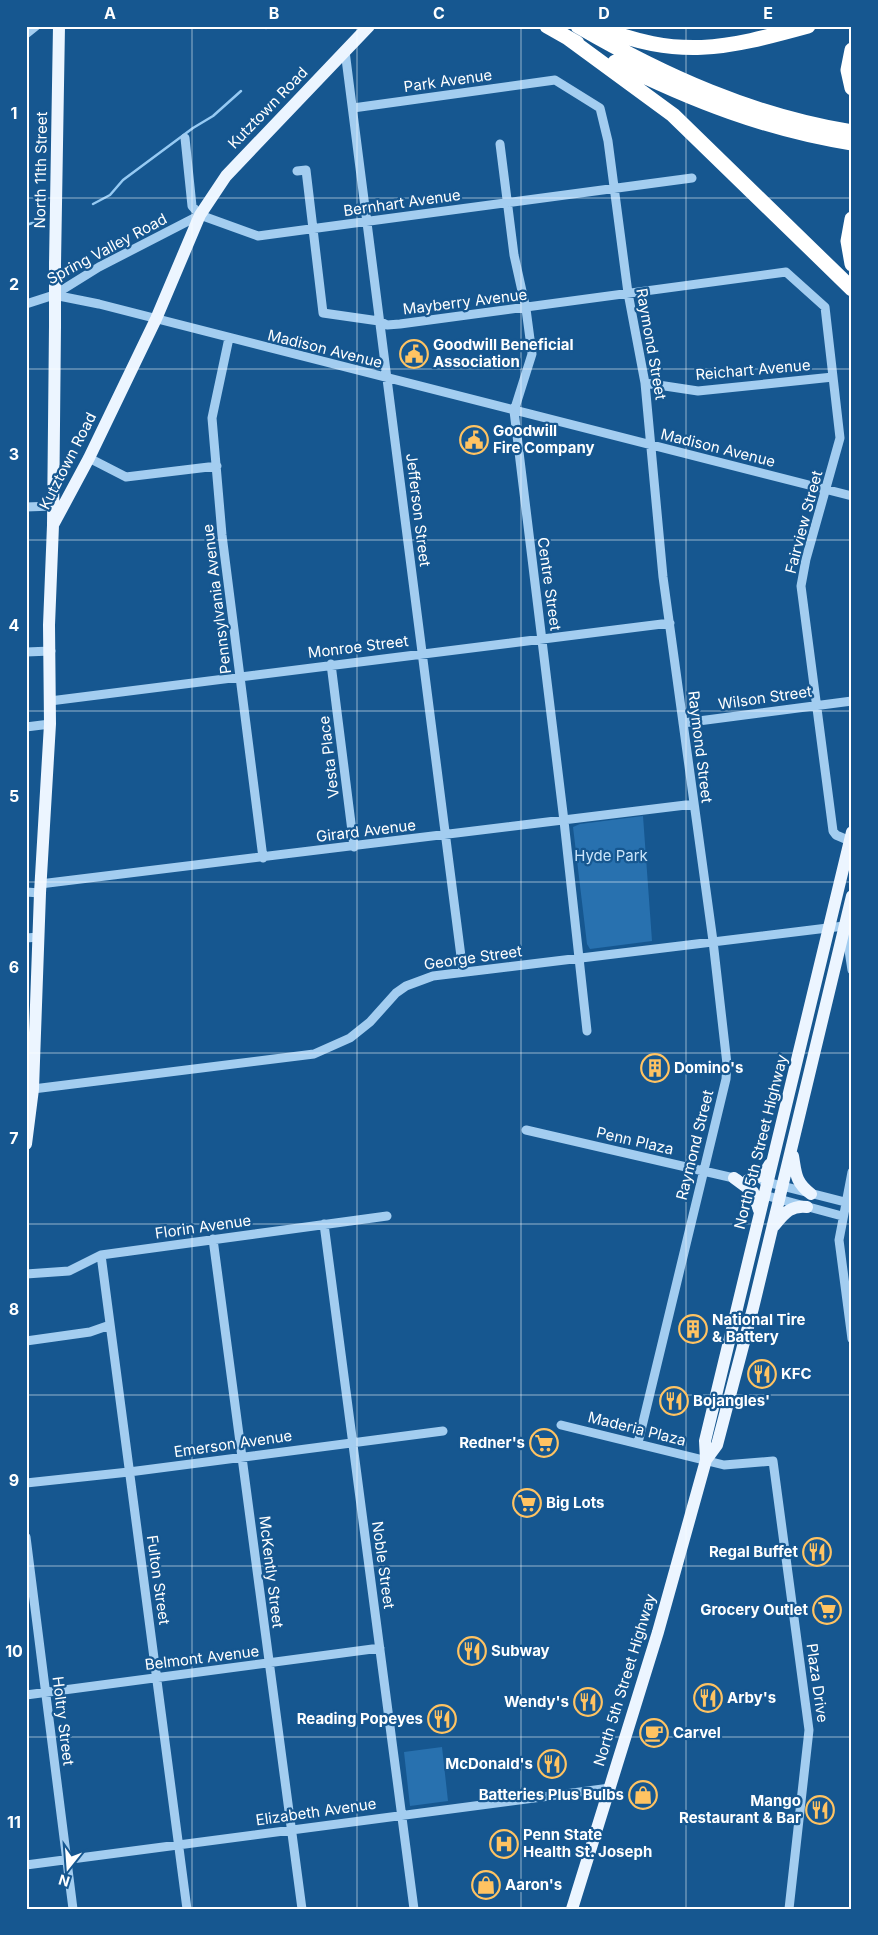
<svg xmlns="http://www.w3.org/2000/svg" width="878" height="1935" viewBox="0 0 878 1935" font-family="Inter,sans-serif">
<rect width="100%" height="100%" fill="#165790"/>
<path fill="#2871af" d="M643,816L652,941L590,949L587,944L573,827L580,824Z
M442,1747L448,1801L410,1806L404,1752Z"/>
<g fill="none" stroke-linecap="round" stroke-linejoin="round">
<path stroke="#96caf3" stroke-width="2.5" d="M266,28L267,26
M93,204L110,195L123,180L193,128L213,116L241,91
M26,225L39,221"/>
<path stroke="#a3cdf0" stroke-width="9" d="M26,34L36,26
M345,51L463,972
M353,108L555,80L600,108L608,141L628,293L645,383L663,577L713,941L727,1064L726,1079L638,1443
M185,138L192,206L200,215L258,236L692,178
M500,144L514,255L526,309L532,354L514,411L564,821L587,1031
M297,171L306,170L323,313L379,321L387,325L400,324L786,272L825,307L840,438L806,559L801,586L833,831L836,835L850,841
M54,295L99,304L852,496
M26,304L54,295L99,267L200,215
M229,338L212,418L222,535L263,858
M645,383L698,391L833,377
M89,458L126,477L217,466
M26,507L53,506
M26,652L51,651
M331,664L354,847
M50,701L670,623
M683,723L852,701
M26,727L50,724
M40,884L694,804
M26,892L40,893
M846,931L852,970
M26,938L39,937
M33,1089L314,1054L350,1038L370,1022L396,993L406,986L433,976L852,925
M526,1130L738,1179
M852,1172L839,1240L852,1339
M763,1181L845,1202
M764,1195L842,1216
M324,1224L414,1909
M213,1239L302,1909
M101,1255L187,1909
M26,1274L69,1271L101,1255L387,1216
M26,1341L90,1332L110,1325
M561,1425L724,1465L773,1461L809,1730L789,1909
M26,1483L129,1472L443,1431
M26,1537L73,1909
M26,1695L380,1648
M26,1865L610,1788"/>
<path stroke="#ecf5ff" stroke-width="12" d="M55,264L59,26
M53,525L55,326
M26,1144L33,1089L40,893L50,724L49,625L53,525L89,458L156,319L200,215L226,176L369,26
M793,1156C796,1173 795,1182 811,1194
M734,1178L753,1192L759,1210
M748,1180L763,1175L770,1164
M774,1226C784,1214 790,1205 807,1207
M706,1460L705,1441L852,832
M572,1909L658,1632L706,1460L717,1445L753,1308L852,896"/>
<path stroke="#fff" stroke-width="15" d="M547,26L577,43
M578,26C664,76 753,116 852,132
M595,26C680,60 724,49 808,26
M568,38L673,115L852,289
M852,50L848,70L852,88
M615,62C691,100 768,130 852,143
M852,219L848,241L852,264"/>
<path stroke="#ecf5ff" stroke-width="12" d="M55,326V264"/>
</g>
<path fill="none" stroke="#fff" stroke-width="1" stroke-opacity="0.55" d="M192,26V1909M357,26V1909M521,26V1909M686,26V1909M26,198H852M26,369H852M26,540H852M26,711H852M26,882H852M26,1053H852M26,1224H852M26,1395H852M26,1566H852M26,1737H852"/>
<defs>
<symbol id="civic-ring" viewBox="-11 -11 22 22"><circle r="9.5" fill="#165790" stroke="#ffc362" stroke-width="1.5"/><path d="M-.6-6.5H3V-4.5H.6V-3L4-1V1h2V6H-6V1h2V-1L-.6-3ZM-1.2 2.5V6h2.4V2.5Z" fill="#ffc362"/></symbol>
<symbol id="building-ring" viewBox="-11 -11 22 22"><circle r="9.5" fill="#165790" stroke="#ffc362" stroke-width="1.5"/><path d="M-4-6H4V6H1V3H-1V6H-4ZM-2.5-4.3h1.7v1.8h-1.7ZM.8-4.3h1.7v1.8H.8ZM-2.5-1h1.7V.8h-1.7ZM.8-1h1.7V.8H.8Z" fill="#ffc362"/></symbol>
<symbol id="restaurant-ring" viewBox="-11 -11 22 22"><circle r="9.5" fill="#165790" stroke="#ffc362" stroke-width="1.5"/><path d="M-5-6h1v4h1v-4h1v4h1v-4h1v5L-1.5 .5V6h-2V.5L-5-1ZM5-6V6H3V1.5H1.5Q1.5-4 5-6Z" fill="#ffc362"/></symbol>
<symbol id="supermarket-ring" viewBox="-11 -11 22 22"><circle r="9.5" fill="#165790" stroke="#ffc362" stroke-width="1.5"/><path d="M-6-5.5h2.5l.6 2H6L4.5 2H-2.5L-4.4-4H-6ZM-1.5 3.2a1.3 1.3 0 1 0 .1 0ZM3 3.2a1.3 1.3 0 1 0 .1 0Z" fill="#ffc362"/></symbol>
<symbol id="cafe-ring" viewBox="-11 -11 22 22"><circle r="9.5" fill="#165790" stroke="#ffc362" stroke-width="1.5"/><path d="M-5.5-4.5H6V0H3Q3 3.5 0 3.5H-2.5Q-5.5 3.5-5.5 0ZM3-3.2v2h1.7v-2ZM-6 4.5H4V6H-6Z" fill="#ffc362"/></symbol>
<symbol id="shop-ring" viewBox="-11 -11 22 22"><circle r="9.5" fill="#165790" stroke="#ffc362" stroke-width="1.5"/><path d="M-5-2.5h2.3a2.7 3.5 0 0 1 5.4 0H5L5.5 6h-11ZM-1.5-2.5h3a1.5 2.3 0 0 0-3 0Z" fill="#ffc362"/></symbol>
<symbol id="hospital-ring" viewBox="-11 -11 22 22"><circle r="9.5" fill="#165790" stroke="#ffc362" stroke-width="1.5"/><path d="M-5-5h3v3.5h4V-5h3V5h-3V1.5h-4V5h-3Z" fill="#ffc362"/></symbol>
</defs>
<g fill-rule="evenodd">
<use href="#civic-ring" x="398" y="338" width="32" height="32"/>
<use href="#civic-ring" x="458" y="424" width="32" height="32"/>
<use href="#building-ring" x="639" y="1052" width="32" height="32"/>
<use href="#building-ring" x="677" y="1313" width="32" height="32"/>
<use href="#restaurant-ring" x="746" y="1358" width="32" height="32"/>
<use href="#restaurant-ring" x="658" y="1385" width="32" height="32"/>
<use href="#supermarket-ring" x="528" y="1427" width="32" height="32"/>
<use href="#supermarket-ring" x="511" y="1487" width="32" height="32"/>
<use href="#restaurant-ring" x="801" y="1536" width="32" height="32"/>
<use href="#supermarket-ring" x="811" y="1594" width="32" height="32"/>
<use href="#restaurant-ring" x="456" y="1635" width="32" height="32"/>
<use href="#restaurant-ring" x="692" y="1682" width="32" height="32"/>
<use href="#restaurant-ring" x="572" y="1686" width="32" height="32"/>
<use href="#restaurant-ring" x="426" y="1703" width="32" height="32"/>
<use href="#cafe-ring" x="638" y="1717" width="32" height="32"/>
<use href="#restaurant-ring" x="536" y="1748" width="32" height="32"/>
<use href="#shop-ring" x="627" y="1779" width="32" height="32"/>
<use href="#restaurant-ring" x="804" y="1794" width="32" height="32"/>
<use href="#hospital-ring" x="488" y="1828" width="32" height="32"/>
<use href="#shop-ring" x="470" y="1869" width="32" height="32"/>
</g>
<g text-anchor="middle" stroke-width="4.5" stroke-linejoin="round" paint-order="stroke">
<g font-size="15" fill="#fff" stroke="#165790">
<text transform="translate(448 81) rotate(-8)" y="5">Park Avenue</text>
<text transform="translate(268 108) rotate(-46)" y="5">Kutztown Road</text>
<text transform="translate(41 170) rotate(-89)" y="5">North 11th Street</text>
<text transform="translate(402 203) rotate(-8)" y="5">Bernhart Avenue</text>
<text transform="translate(107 249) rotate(-28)" y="5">Spring Valley Road</text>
<text transform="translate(465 302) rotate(-7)" y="5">Mayberry Avenue</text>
<text transform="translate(651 344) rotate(80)" y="5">Raymond Street</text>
<text transform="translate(325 349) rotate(14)" y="5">Madison Avenue</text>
<text transform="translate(753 370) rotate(-5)" y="5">Reichart Avenue</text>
<text transform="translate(718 448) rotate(14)" y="5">Madison Avenue</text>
<text transform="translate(68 461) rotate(-63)" y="5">Kutztown Road</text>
<text transform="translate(418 510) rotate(83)" y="5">Jefferson Street</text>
<text transform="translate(804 522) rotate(-75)" y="5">Fairview Street</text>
<text transform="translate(549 584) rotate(82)" y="5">Centre Street</text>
<text transform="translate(217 599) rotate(-97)" y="5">Pennsylvania Avenue</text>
<text transform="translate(358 647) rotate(-7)" y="5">Monroe Street</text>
<text transform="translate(765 698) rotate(-8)" y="5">Wilson Street</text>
<text transform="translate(700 747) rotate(83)" y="5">Raymond Street</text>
<text transform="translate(329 757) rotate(-97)" y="5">Vesta Place</text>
<text transform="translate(366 831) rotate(-7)" y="5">Girard Avenue</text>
<text transform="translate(473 958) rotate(-8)" y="5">George Street</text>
<text transform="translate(635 1141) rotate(13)" y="5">Penn Plaza</text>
<text transform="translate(761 1142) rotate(-76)" y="5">North 5th Street Highway</text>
<text transform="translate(695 1145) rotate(-76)" y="5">Raymond Street</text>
<text transform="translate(203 1227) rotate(-8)" y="5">Florin Avenue</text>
<text transform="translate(637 1429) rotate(14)" y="5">Maderia Plaza</text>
<text transform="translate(233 1444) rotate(-8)" y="5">Emerson Avenue</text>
<text transform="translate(383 1565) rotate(82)" y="5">Noble Street</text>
<text transform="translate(271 1572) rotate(83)" y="5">McKently Street</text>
<text transform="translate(158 1580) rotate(82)" y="5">Fulton Street</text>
<text transform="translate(202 1658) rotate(-7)" y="5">Belmont Avenue</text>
<text transform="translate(625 1680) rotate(-73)" y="5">North 5th Street Highway</text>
<text transform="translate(817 1683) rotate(82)" y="5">Plaza Drive</text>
<text transform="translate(63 1721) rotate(83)" y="5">Holtry Street</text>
<text transform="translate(316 1812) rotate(-8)" y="5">Elizabeth Avenue</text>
</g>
<g font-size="15" font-weight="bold" fill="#fff" stroke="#165790" text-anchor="start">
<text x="433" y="350">Goodwill Beneficial<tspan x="433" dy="17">Association</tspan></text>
<text x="493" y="436">Goodwill<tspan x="493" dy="17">Fire Company</tspan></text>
<text x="674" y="1073">Domino's</text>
<text x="712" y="1325">National Tire<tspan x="712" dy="17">&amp; Battery</tspan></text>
<text x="781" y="1379">KFC</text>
<text x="693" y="1406">Bojangles'</text>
<text x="525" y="1448" text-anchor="end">Redner's</text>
<text x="546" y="1508">Big Lots</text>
<text x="798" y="1557" text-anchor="end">Regal Buffet</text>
<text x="808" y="1615" text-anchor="end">Grocery Outlet</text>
<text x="491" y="1656">Subway</text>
<text x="727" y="1703">Arby's</text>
<text x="569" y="1707" text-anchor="end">Wendy's</text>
<text x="423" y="1724" text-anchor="end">Reading Popeyes</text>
<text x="673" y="1738">Carvel</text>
<text x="533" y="1769" text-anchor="end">McDonald's</text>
<text x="624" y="1800" text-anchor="end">Batteries Plus Bulbs</text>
<text x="801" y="1806" text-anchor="end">Mango<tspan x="801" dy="17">Restaurant &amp; Bar</tspan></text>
<text x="523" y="1840">Penn State<tspan x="523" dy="17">Health St. Joseph</tspan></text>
<text x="505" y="1890">Aaron's</text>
</g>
<g font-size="15" fill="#cae5fb" stroke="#165790">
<text x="611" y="861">Hyde Park</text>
</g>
</g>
<rect width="878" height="1935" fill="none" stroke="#165790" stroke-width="55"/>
<g transform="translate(68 1868) rotate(197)" stroke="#165790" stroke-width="4" paint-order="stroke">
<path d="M0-4L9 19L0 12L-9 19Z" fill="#ffffff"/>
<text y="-8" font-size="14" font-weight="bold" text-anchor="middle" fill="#ffffff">N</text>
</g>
<rect x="28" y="28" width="822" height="1880" fill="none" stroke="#fff" stroke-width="2"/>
<g font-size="16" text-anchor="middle" font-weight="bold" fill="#fff">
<text x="110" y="19">A</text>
<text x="274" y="19">B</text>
<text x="439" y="19">C</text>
<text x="604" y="19">D</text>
<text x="768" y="19">E</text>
<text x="14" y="119">1</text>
<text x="14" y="290">2</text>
<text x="14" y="460">3</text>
<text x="14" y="631">4</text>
<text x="14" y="802">5</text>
<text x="14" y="973">6</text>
<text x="14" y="1144">7</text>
<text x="14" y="1315">8</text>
<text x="14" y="1486">9</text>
<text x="14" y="1657">10</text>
<text x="14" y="1828">11</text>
</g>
</svg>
